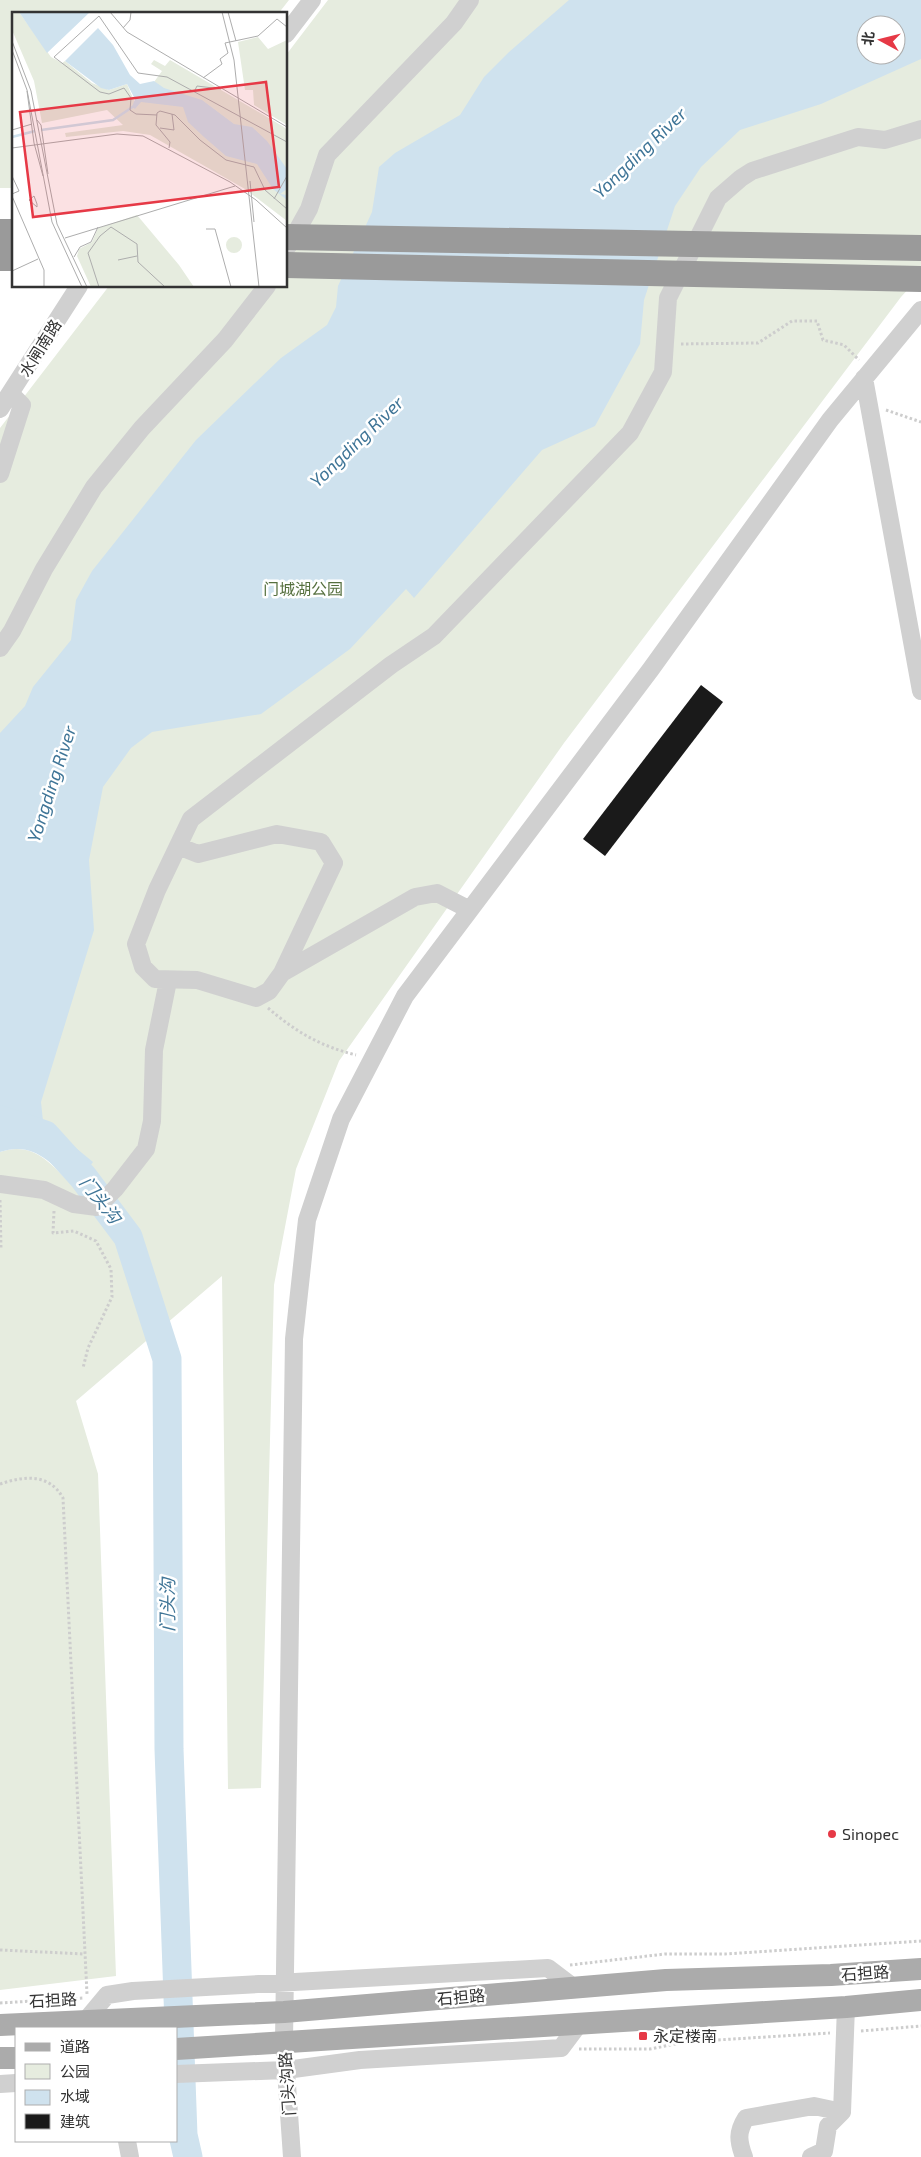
<svg xmlns="http://www.w3.org/2000/svg" width="921" height="2157" viewBox="0 0 921 2157" font-family="'Exo 2','Noto Sans SC',sans-serif">
<rect width="100%" height="100%" fill="#fff"/>
<path fill="#e6ecdf" fill-rule="evenodd" d="M0,0H289L278,14H14V188H0Z
M328,0H921V275L901,297L564,743L339,1061L296,1169L274,1285L261,1788L228,1789L222,1276L76,1401L98,1474L116,1976L0,1990V1152C31,1141 49,1161 69,1182L0,1078V428L109,286H286V55ZM866,25H896V55H866Z"/>
<path fill="#cfe2ee" fill-rule="evenodd" d="M569,0H921V59L821,104L740,130L701,167L675,206L644,300L640,344L595,426L542,450L414,598L406,589L350,649L261,714L152,732L131,748L103,787L89,860L94,930L41,1102L43,1121L93,1162L82,1177L71,1184C51,1162 33,1141 0,1152V733L25,706L33,687L71,640L76,600L92,571L196,440L281,358L327,325L336,307L338,286L372,212L379,167L395,153L460,115L484,77L509,52ZM866,25H896V55H866Z"/>
<g fill="none" stroke-linecap="round" stroke-linejoin="round">
<path stroke="#cfe2ee" stroke-width="29" d="M0,1120L45,1135L83,1177L128,1237L167,1359L169,1749L183,2135L188,2157"/>
</g>
<path fill="#1a1a1a" d="M701,685L723,702L605,856L583,839Z"/>
<g fill="none" stroke-linecap="round" stroke-linejoin="round">
<path stroke="#cdcdcd" stroke-width="3" stroke-dasharray="2.5 2.5" stroke-linecap="butt" d="M681,344L758,343L792,321H817L823,340L844,345L859,360
M886,410L921,422
M268,1008C296,1032 320,1046 356,1055
M0,1200L1,1250
M54,1211L53,1233L74,1231L96,1241L111,1269L112,1297L88,1348L83,1368
M0,1484C24,1476 49,1473 63,1498L87,1994
M0,1950L85,1954
M570,1965L665,1954H725L921,1941
M0,2003L84,1998
M861,2031L921,2026
M579,2049H650L685,2042L830,2033"/>
<path stroke="#d0d0d0" stroke-width="18" d="M286,34L312,0
M289,245L309,209L327,155L454,23L470,0
M864,378L921,691
M0,409L79,286
M0,474L22,405L11,394
M0,648L12,631L44,569L94,487L142,428L225,340L267,286
M178,846L198,854L277,834L321,842L334,863L282,973
M470,910L437,893L415,897L282,973L269,991L256,998L197,980L155,979L143,967L136,944L157,890L191,819L391,665L434,636L630,433L663,372L668,298L718,198L741,178L752,171L858,137L885,140L921,129
M0,1184L44,1190L74,1204L97,1207L115,1189L146,1149L152,1121L154,1050L168,981
M87,2019L107,1995L133,1991L548,1968L573,1987
M176,2074L286,2070L360,2060L561,2048L579,2024
M0,2084L16,2083
M842,2112L846,2007
M127,2141L130,2157
M292,2157L284,2041L294,1339L307,1220L341,1119L405,996L651,669L830,420L921,310
M744,2157C738,2141 737,2132 746,2118L814,2106L842,2112L828,2126L824,2151L811,2157"/>
<path stroke="#ababab" stroke-width="22" d="M0,2025L284,2012L666,1980L831,1975L921,1969
M176,2049L846,2007L921,2000
M0,2058H16"/>
<path stroke="#9a9a9a" stroke-width="26" d="M0,232H14
M0,258H14"/>
<path stroke="#9a9a9a" stroke-width="26" d="M286,237L921,248
M286,265L921,279"/>
</g>
<g fill="#e63946" stroke="#fff" stroke-width="2">
<circle cx="832" cy="1834" r="5"/>
<rect x="638" y="2031" width="10" height="10" rx="2.5"/>
</g>
<g text-anchor="middle" stroke-width="5" stroke-linejoin="round" paint-order="stroke">
<g font-size="16" fill="#333" stroke="#fff">
<text transform="translate(40 348) rotate(-58)" y="6">水闸南路</text>
<text transform="translate(865 1973) rotate(-4)" y="6">石担路</text>
<text transform="translate(461 1997) rotate(-5)" y="6">石担路</text>
<text transform="translate(53 2000) rotate(-3)" y="6">石担路</text>
<text transform="translate(287 2084) rotate(-94)" y="6">门头沟路</text>
</g>
<g font-size="16" fill="#56703f" stroke="#fff">
<text x="303" y="595">门城湖公园</text>
</g>
<g font-size="16" fill="#333" stroke="#fff" text-anchor="start">
<text x="842" y="1840">Sinopec</text>
<text x="653" y="2042">永定楼南</text>
</g>
<g font-size="18" font-style="italic" fill="#3f7597" stroke="#fff">
<text transform="translate(640 153) rotate(-44)" y="6">Yongding River</text>
<text transform="translate(357 442) rotate(-44)" y="6">Yongding River</text>
<text transform="translate(52 784) rotate(-72)" y="6">Yongding River</text>
<text transform="translate(100 1200) rotate(52)" y="6">门头沟</text>
<text transform="translate(168 1605) rotate(-90)" y="6">门头沟</text>
</g>
</g>
<g transform="translate(12 12)">
<rect width="275" height="275" fill="#fff"/>
<path d="M0,0H7L39,45L50,51L53,49L80,71L97,78L115,72L123,91L129,88L150,59L139,52L142,48L153,54L158,48L272,115L275,118V209L233,177L138,123L111,119L54,125L53,121L111,113L95,98L30,111L22,69L0,18ZM246,25L256,37L275,28V113L242,93L241,78H233L226,30ZM125,203L167,253L182,275H79L65,244L67,237L80,230L86,216ZM214 233a8 8 0 1 1 16 0a8 8 0 1 1-16 0Z" fill="#e6ecdf"/>
<path d="M7,0H78L35,41ZM86,16L101,33L118,63L128,72L142,69L152,76L190,88L222,112L240,115L255,129L275,157V177L268,182L275,183V188L261,177L245,152L214,144L192,125L176,110L171,95L129,90L123,97L120,95L123,87L115,72L97,78L89,76L53,49Z" fill="#cfe2ee"/>
<path fill="none" stroke="#cfe2ee" stroke-width="2.5" d="M29,118L101,108L122,94M0,125L23,119"/>
<path fill="none" stroke="#adadad" stroke-width="1" d="M98,0L115,20L275,115M210,0L222,48L247,275M216,0L224,29M111,16L118,8L119,0M0,29L19,79L45,212L75,275M0,38L15,78L40,210L70,275M191,66L210,52L208,47L216,41L213,31L246,24L265,7L275,15M15,79L22,131L31,164M182,80L185,74L209,77M145,103L124,102L118,98L119,86L112,76L97,82L88,80L42,45L87,4L126,61L155,65L275,130M25,108L29,113L36,162M148,116L162,118L160,102M0,118L20,112M0,136L105,122L131,124L218,170L244,188L275,216M157,136L158,130L144,113L145,101L148,99L163,103L188,128L214,148L242,155L253,178L275,197M0,164L7,179L0,182M238,169L242,210M0,184L32,258V275M22,184L25,192V195L17,188ZM262,187L275,164M194,217H203L219,275M53,226L223,174M62,245L68,235L79,230L86,215M106,248L125,244M0,259L26,247M87,275L76,241L88,224L99,215L125,232L126,250L153,275"/>
<path fill="#e63946" fill-opacity="0.15" stroke="#e63946" stroke-width="2.5" d="M254,70L267,175L21,205L8,100Z"/>
<rect width="275" height="275" fill="none" stroke="#333" stroke-width="2.5"/>
</g>
<rect x="15" y="2027" width="162" height="115" fill="#ffffff" stroke="#adadad"/>
<rect x="25" y="2043" width="25" height="8" fill="#ababab" stroke="#adadad"/>
<text x="60" y="2052" font-size="15" fill="#333333">道路</text>
<rect x="25" y="2064" width="25" height="15" fill="#e6ecdf" stroke="#adadad"/>
<text x="60" y="2077" font-size="15" fill="#333333">公园</text>
<rect x="25" y="2090" width="25" height="15" fill="#cfe2ee" stroke="#adadad"/>
<text x="60" y="2102" font-size="15" fill="#333333">水域</text>
<rect x="25" y="2114" width="25" height="15" fill="#1a1a1a" stroke="#adadad"/>
<text x="60" y="2127" font-size="15" fill="#333333">建筑</text>
<g transform="translate(881 40) rotate(277)"><circle r="24" fill="#ffffff" stroke="#adadad"/>
<path d="M0-4L9 19L0 12L-9 19Z" fill="#e63946"/>
<text y="-8" font-size="14" font-weight="bold" text-anchor="middle" fill="#333333">北</text>
</g>
</svg>
